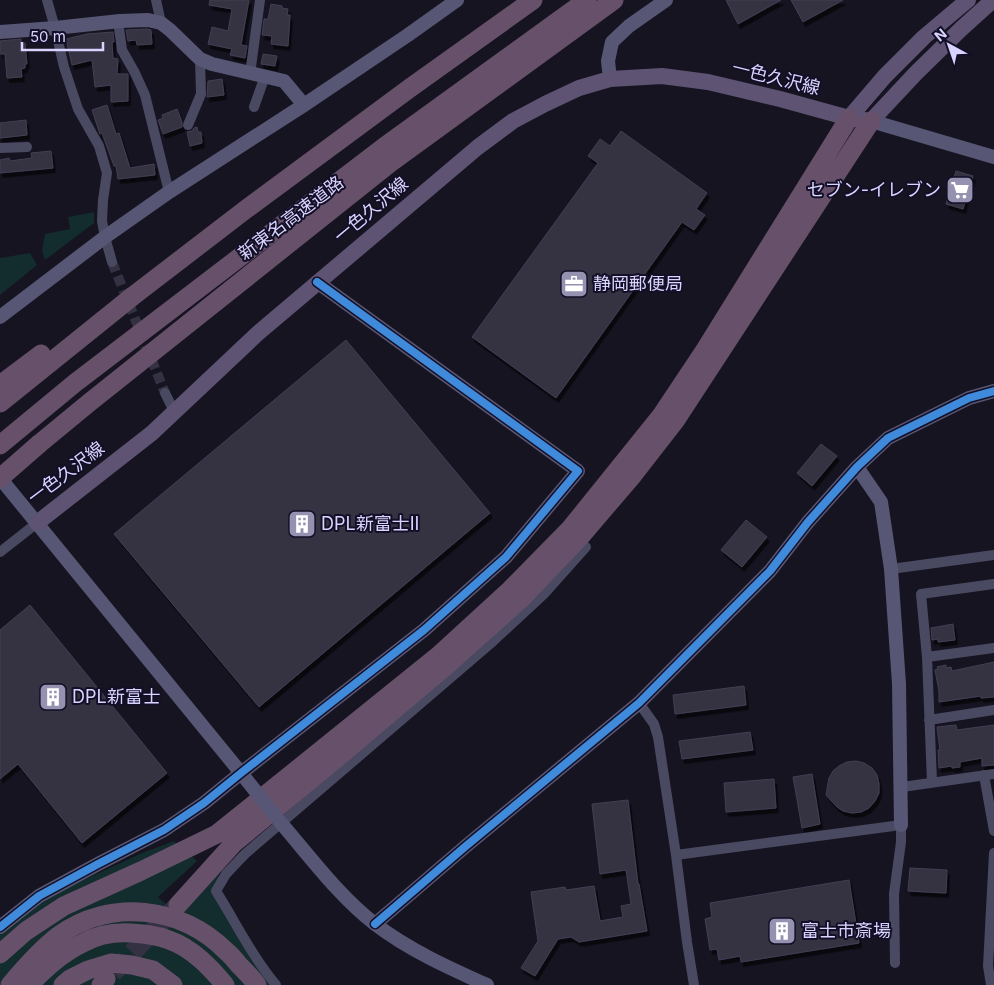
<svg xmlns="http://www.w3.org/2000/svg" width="994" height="985" viewBox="0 0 994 985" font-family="Inter,'Noto Sans JP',sans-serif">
<defs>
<filter id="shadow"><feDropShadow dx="2.5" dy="4.5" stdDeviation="0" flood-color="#0009"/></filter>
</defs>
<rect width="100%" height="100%" fill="#161421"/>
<path fill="#132c2d" d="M94,212V223L45,260L42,251L45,234L70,229L68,217Z
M30,253L37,265L0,295V258Z
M174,841L197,861L158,897L173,910L214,869L219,874L216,891L279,985H0V919L142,853Z"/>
<path fill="#343243" stroke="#433f54" filter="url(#shadow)" d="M210,0H249L241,45L247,46L245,58L230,55L232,49L208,44L212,27L228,31L232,9L209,5Z
M726,0H781L738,24Z
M791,0H843L803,22Z
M271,4L282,6V8L288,9L287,15H290L288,46L271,44L272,36L262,35L264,19H268Z
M147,29L151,30L152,44L137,45L136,40L128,41L126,30Z
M113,32L114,42H112L113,58L118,59L117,74H128V101L111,102V85L95,87L92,60L72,65L66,39L87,34Z
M21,39V44L25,43L27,64H25V68L21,69L22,77L7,78L5,54H0V41Z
M263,54L277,56L275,66L261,64Z
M222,79L224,95L207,97L208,81Z
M107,105L116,134L119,133L130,168L154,164L155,175L118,179L116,166H114L102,133L100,134L92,110Z
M177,109L182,122V127L163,134L158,120L163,118L162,115Z
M26,120L27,135L0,138V123Z
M197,127L198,132H201L202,143L190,146L187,132L192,131L194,128Z
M621,131L707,193L696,209L705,215L694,230L682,222L556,398L472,337L598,163L588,156L600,139L610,146Z
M51,151L53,168L0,173V160L9,158L10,161L32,158L31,153Z
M956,171L973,176L963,209L946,204Z
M346,340L490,513L259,707L114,534Z
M821,444L837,456L812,486L797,473Z
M746,520L767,537L742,567L721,550Z
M30,605L167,773L82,843L18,764L0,779V630Z
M953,624L955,640L938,642V639L932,640L931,628Z
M994,662V697L981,698V696L939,702V691L935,670L938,669L937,667L946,665V668L951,667L952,671Z
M744,686L746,705L675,714L673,695Z
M956,725L957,730L994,725V765L982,766V758L960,762V767L952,768V766L939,768L938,750H940L937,727Z
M750,732L753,750L682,759L679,741Z
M856,761L864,763L872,768L877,775L879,784V793L875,801L869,808L861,812L852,813L843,811L837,807L826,795L829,778L833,771L839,766L847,762Z
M812,774L820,824L802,828L793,777Z
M774,779L776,808L726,812L724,783Z
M628,800L638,884H639L647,931L579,942L571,937L558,939L535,976L521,968L538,941L531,892L565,887L566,890L594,886L600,921L623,917L621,906L631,904L626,870L600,874L592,804Z
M910,868L947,870L946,893L908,891Z
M849,880L859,943L741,962L740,956L719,960L717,949L710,950L705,919L712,917L710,903Z"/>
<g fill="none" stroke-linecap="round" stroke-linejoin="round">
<path stroke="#333142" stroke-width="10" stroke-dasharray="10 5" stroke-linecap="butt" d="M112,262L165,393"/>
<path stroke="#333142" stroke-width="19" stroke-dasharray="19 9" stroke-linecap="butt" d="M113,973L177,906"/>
<path stroke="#4a4962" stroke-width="10" d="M47,0L55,28L64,67L78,109L99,146L107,173L103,200L102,221L105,237L112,262
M156,0L161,23
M118,21L122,50L135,73L145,95L169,192
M250,74L260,0
M254,107L265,76
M188,125L201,94L200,59
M0,148L27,147
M165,393L174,411
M0,552L37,523
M891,569L994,555
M927,657L994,648
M639,703L654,724L658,737L676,855L687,942L694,985
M929,720L994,710
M984,775L994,831
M932,782L927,657L921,594L994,584
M902,787L994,774
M676,855L901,825V842L894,894L895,963
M276,985C252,956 236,923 216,891L226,874L245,854L490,644L545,593L586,547
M991,985L988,966L994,853"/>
<path stroke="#575674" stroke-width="14" d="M0,32L55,28L120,21L148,20L161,23L170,30L200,59L212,64L284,81L304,105
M610,79L608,61L612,42L629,26L666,0
M871,121L994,157
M0,317L105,237L169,192L304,105L408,35L457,0
M857,467L881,502L891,569L899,684L901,825
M0,478L241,773
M281,823C311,858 339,896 375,924C409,950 449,968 487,985
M375,924L466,846L639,703L770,571L808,522L857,467L888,438L969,398L994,391
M0,927L39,896L98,864L164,830L204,803L241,773L424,630L506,557L578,471L317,282"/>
<path stroke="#5e5373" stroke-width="16" d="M849,118L885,76L924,37L968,0
M37,523L152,433L257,334L478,147L513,121L545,104L579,88L610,79L662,76L708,82L780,99L849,118L871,121L916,73L961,29L993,0"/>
<path stroke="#67516a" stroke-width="19" d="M0,385L41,354
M0,403L133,296L245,210L410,88L533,0
M39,444L90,402L390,163L614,0
M0,445L75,383L384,147L587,0
M178,905L234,843L337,758L447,665L522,598L580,537L633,475L675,421L871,121
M0,954L26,931L64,906L141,871L217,834L438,656L510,590L570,529L661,416L705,350L849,118
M10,985C25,967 40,950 58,936C110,898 181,906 226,951C231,955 235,960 239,965C245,971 252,978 257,985
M29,985C45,969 62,953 83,943C97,935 115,932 131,933C144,934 157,935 169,940C192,948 210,967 225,985
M63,985L70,979L88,970L111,963L132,965L153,970L173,985
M101,985L106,979"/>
<path stroke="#575674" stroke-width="14" d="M241,773L281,823"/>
<path stroke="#67516a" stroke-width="19" d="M0,478L39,444"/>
<defs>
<path id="cycleway" d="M375,924L466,846L639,703L770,571L808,522L857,467L888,438L969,398L994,391
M0,927L39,896L98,864L164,830L204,803L241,773L424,630L506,557L578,471L317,282"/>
</defs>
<use href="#cycleway" stroke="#130f26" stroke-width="11"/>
<use href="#cycleway" stroke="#408adc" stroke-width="8"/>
</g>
<defs>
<symbol id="supermarket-square" viewBox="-11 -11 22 22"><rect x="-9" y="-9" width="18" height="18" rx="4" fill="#9591b1" stroke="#130f26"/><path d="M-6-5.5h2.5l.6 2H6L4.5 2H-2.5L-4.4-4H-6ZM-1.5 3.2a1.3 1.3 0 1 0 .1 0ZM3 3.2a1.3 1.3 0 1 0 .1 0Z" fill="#fff"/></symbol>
<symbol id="office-square" viewBox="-11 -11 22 22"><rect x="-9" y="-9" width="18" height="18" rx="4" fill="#9591b1" stroke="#130f26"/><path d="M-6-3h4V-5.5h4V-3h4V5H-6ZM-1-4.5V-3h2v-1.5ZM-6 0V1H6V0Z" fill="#fff"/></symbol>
<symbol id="building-square" viewBox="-11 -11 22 22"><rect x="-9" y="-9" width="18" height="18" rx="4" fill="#9591b1" stroke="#130f26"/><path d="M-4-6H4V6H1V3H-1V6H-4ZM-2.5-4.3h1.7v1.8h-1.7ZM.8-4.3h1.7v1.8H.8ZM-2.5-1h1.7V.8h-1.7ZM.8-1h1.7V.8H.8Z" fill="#fff"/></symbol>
</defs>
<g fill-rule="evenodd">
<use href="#supermarket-square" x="944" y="174" width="32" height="32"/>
<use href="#office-square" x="558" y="268" width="32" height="32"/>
<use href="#building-square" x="286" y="508" width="32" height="32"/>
<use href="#building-square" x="37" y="681" width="32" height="32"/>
<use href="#building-square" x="766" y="915" width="32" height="32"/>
</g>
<g text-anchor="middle" stroke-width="4" stroke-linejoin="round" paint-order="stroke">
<g font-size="18" fill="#d9d4ff" stroke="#130f26">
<text transform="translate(776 78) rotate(14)" y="6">一色久沢線</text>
<text transform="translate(371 210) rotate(-40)" y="6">一色久沢線</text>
<text transform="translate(291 218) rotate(-37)" y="6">新東名高速道路</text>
<text transform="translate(66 473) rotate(-37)" y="6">一色久沢線</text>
</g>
<g font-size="18" fill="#d9d4ff" stroke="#130f26" text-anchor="start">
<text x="941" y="196" text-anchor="end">セブン-イレブン</text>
<text x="593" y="290">静岡郵便局</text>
<text x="321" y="530">DPL新富士II</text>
<text x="72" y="703">DPL新富士</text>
<text x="801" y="937">富士市斎場</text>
</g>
</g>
<g transform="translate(949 45) rotate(320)" stroke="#130f26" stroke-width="4" paint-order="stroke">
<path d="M0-4L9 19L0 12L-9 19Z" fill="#d9d4ff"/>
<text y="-8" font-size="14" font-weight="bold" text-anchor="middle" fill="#d9d4ff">N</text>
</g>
<path d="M22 42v8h81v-8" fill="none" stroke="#d9d4ff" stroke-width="2.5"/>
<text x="30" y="42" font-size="15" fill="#d9d4ff" stroke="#130f26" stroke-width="4" paint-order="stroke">50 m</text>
</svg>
